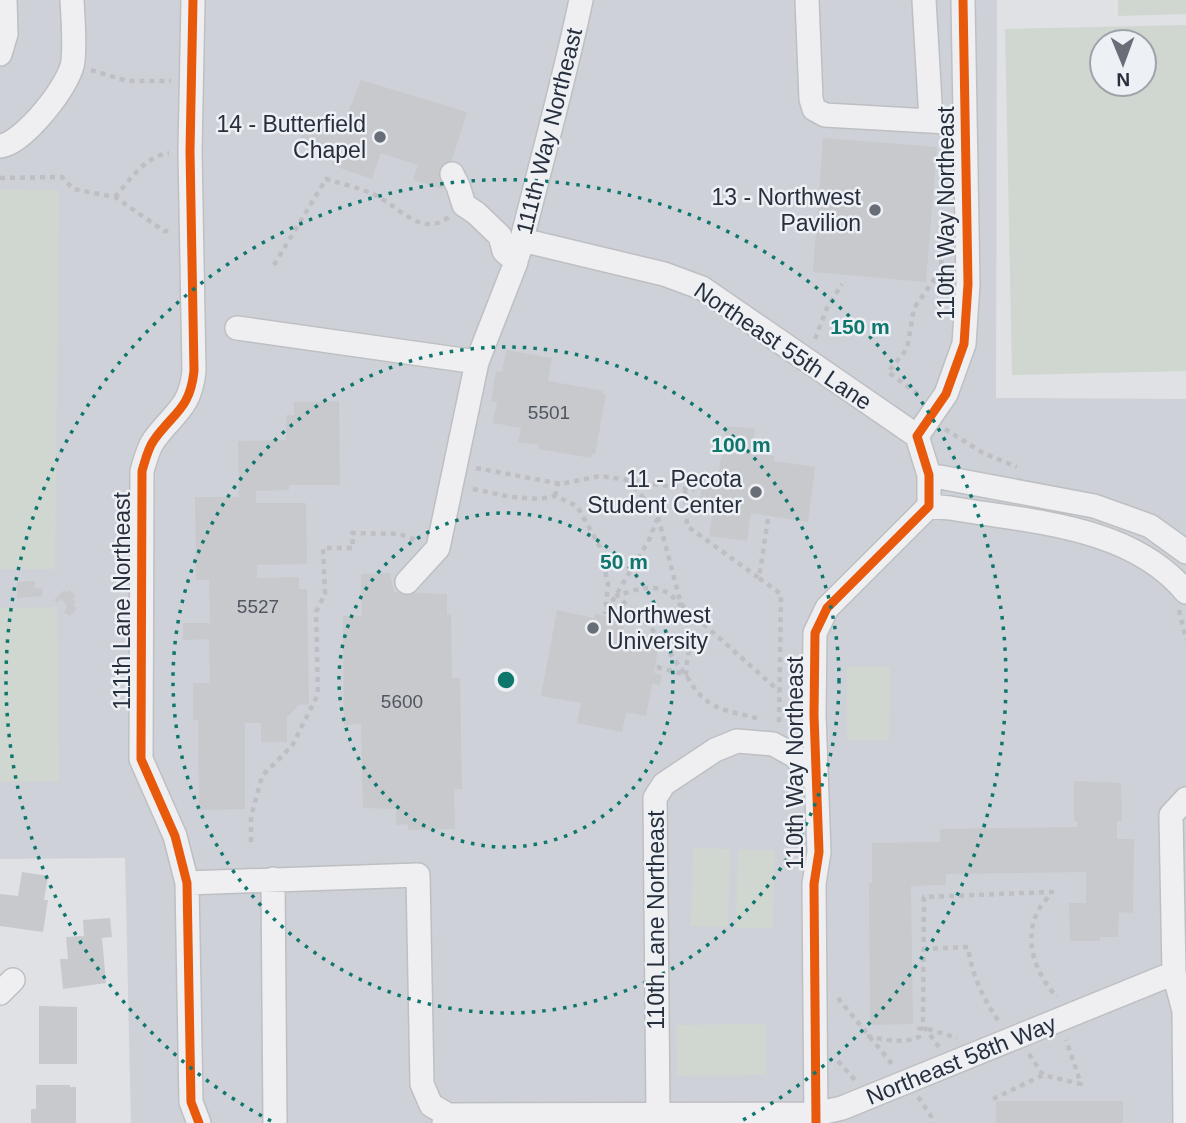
<svg xmlns="http://www.w3.org/2000/svg" width="1186" height="1123" viewBox="0 0 1186 1123" font-family="Arial,sans-serif">
<rect width="100%" height="100%" fill="#dfe1e4"/>
<path fill="#ced1d7" d="M0,0H997L996,398L1186,399V1123H131L125,858L0,859Z"/>
<path fill="#d0d7d0" fill-rule="evenodd" d="M1118,0H1186V14L1118,16Z
M1186,25V371L1012,375L1005,29ZM1102,42H1144V84H1102Z
M0,189L59,190L55,569H0Z
M57,607L59,781L0,782V608Z
M847,667H890L889,740H847Z
M693,848L730,849L728,927L691,926Z
M738,849L775,851L773,928H736Z
M766,1024V1075L677,1076L676,1025Z"/>
<path fill="#c7c9cc" d="M361,80L467,112L443,189L413,180L418,165L381,153L372,179L332,165L335,155L299,142L307,120L340,132Z
M823,138L937,147L926,282L813,272Z
M506,350L552,358L548,381L603,391V395H606L595,454H592L591,458L538,449L539,445L518,442L521,428L493,423L497,402L491,401L496,371L502,372Z
M339,401L340,485H289V490L256,491V503H306L307,564L257,565V578L299,577V589H307L309,704L299,705L287,717V742H261V723H245V809L199,810L198,720H193V683H210L209,639L183,640V623H210L209,580H196L195,497H239L238,441L286,440V415H294V402Z
M726,426L755,429L752,452L775,456L774,461L815,467L808,522L751,513L747,541L709,536L714,503L700,501L703,481L717,483Z
M390,573L394,592L447,594V614H451L452,678H460L462,789H454L455,829L408,830V824L396,825V809L363,808L361,724L344,725L343,616H362L361,574Z
M35,581V588H42V596L17,598V582Z
M64,590L67,593L70,590L76,596L73,599L76,602L73,604L77,609L70,616L64,613L67,605L61,599L57,603L54,600Z
M557,610L594,618L595,614L625,620L620,643L658,650L654,673L662,675L660,685L652,684L646,716L626,712L622,732L577,723L581,703L541,696Z
M1074,781L1121,783L1122,821H1117V839H1134L1133,913L1119,912L1118,937H1100V941H1070L1069,903H1086V872L946,874V885L911,886L913,1024L870,1025L869,883H872V843L940,842V829L1077,827V821H1074Z
M22,872L48,876L44,900H48L43,932L0,926V894L18,896Z
M110,918L112,937L102,938L106,983L63,989L60,959H68L66,937L84,936L83,920Z
M39,1006L77,1007V1064H39Z
M36,1085H70V1087H76V1123H31V1109H36Z
M996,1101H1123V1123H996Z"/>
<g fill="none" stroke-linecap="round" stroke-linejoin="round">
<defs>
<path id="minor" d="M193,0L190,151L194,371C190,409 174,412 154,440C148,448 145,461 142,471L141,759L175,836L187,883L191,1102L199,1123
M807,0L811,99L814,109L825,115L965,123
M924,0L931,120
M0,54L6,34L5,0
M0,146C23,144 71,84 73,61C75,41 73,20 72,0
M522,240L664,274L702,288L917,436
M518,255C539,170 563,86 581,0
M237,328L477,362
M929,475L1094,506L1150,526L1186,552
M929,506L950,508C1030,522 1130,525 1186,592
M407,582L438,548L477,362L516,262L504,251L500,236L476,213L464,205L458,186L452,174
M273,879L275,1123
M187,883L418,875L422,1084L431,1105L448,1115L444,1123
M0,993L13,980
M658,1113L655,798L664,784L715,750L737,741L773,744L795,756L815,782
M448,1115L816,1114L842,1108L1174,973
M816,1123L814,884L819,852L814,715L815,633L827,608L929,506V475L917,436L946,394L964,344L968,284L963,0
M1185,1123L1184,1011L1174,973L1171,815L1186,799"/>
</defs>
<use href="#minor" stroke="#bdbfc2" stroke-width="26"/>
<path stroke="#bebfc4" stroke-width="4.5" stroke-dasharray="5 5" stroke-linecap="butt" d="M91,70L127,81H171
M0,178L62,177L73,189L115,197L164,231H172
M115,197C130,180 145,156 169,153
M274,265L326,179C342,184 360,188 375,195C400,207 421,238 449,217
M815,339L827,308L842,284
M918,394L888,372L907,349L914,308L941,270L943,230
M945,429L983,453L1017,467
M476,468L561,484L600,476L694,490
M473,489L511,497L539,499L555,496L577,506L600,547L608,584L605,614
M685,489L687,526L759,578
M555,496L558,482
M658,517L681,604L780,692
M768,519L759,578L781,594L779,722
M607,610L649,540L658,517L630,481
M1179,610L1186,640
M657,667L686,675C686,662 690,649 690,637C690,614 674,587 649,588C639,588 627,593 617,595C626,605 636,614 646,623C662,638 674,661 688,678C706,711 727,710 760,719
M251,842V817L262,776L292,746L318,694L316,612L325,594L323,548H353L352,533L400,534L416,540
M923,949L968,947C972,976 983,998 999,1022
M838,998L892,1064
M867,1036C885,1040 902,1044 919,1037V1029L925,1028L957,1038
M939,1047L925,1028L923,1021L924,897L1052,892C1047,899 1039,907 1036,915C1024,944 1037,976 1057,997
M1029,1054L1043,1075L1081,1084L1066,1040
M838,1061L855,1080
M918,1097L931,1116L933,1123
M993,1099L1043,1075"/>
<use href="#minor" stroke="#efeff1" stroke-width="23"/>
<defs>
<path id="cycleway" d="M193,0L190,151L194,371C190,409 174,412 154,440C148,448 145,461 142,471L141,759L175,836L187,883L191,1102L199,1123
M816,1123L814,884L819,852L814,715L815,633L827,608L929,506V475L917,436L946,394L964,344L968,284L963,0"/>
</defs>
<use href="#cycleway" stroke="#edf0f4" stroke-width="13"/>
<use href="#cycleway" stroke="#e8590c" stroke-width="9"/>
</g>
<g fill="none" stroke="#0f766e" stroke-width="3.5" stroke-dasharray="3.5 7">
<circle cx="506" cy="680" r="167"/>
<circle cx="506" cy="680" r="333"/>
<path d="M271 1121A500 500 0 1 1 741 1121"/>
</g>
<g fill="#686d77" stroke="#edf0f4" stroke-width="2.5">
<circle cx="380" cy="137" r="7"/>
<circle cx="875" cy="210" r="7"/>
<circle cx="756" cy="492" r="7"/>
<circle cx="593" cy="628" r="7"/>
</g>
<g text-anchor="middle" stroke-width="5" stroke-linejoin="round" paint-order="stroke">
<g font-size="19" fill="#505661">
<text x="549" y="419">5501</text>
<text x="258" y="613">5527</text>
<text x="402" y="708">5600</text>
</g>
<g font-size="23" fill="#282f3c" stroke="#edf0f4" text-anchor="end">
<text x="366" y="132">14 - Butterfield<tspan x="366" dy="26">Chapel</tspan></text>
<text x="861" y="205">13 - Northwest<tspan x="861" dy="26">Pavilion</tspan></text>
<text x="742" y="487">11 - Pecota<tspan x="742" dy="26">Student Center</tspan></text>
<text x="607" y="623" text-anchor="start">Northwest<tspan x="607" dy="26">University</tspan></text>
</g>
<g font-size="23" fill="#282f3c" stroke="#edf0f4">
<text transform="translate(549 131) rotate(-76)" y="8">111th Way Northeast</text>
<text transform="translate(946 213) rotate(-90)" y="8">110th Way Northeast</text>
<text transform="translate(783 346) rotate(34)" y="8">Northeast 55th Lane</text>
<text transform="translate(122 601) rotate(-90)" y="8">111th Lane Northeast</text>
<text transform="translate(795 763) rotate(-90)" y="8">110th Way Northeast</text>
<text transform="translate(656 920) rotate(-90)" y="8">110th Lane Northeast</text>
<text transform="translate(961 1060) rotate(-22)" y="8">Northeast 58th Way</text>
</g>
</g>
<circle cx="506" cy="680" r="10" fill="#0f766e" stroke="#edf0f4" stroke-width="3.5"/>
<g font-size="21" text-anchor="middle" font-weight="bold" fill="#0f766e" stroke="#edf0f4" stroke-width="5" stroke-linejoin="round" paint-order="stroke">
<text x="860" y="334">150 m</text>
<text x="741" y="452">100 m</text>
<text x="624" y="569">50 m</text>
</g>
<g transform="translate(1123 63) rotate(179)"><circle r="33" fill="#edf0f4" stroke="#9ea3aa" stroke-width="2"/>
<path d="M0-5L12 26L0 18L-12 26Z" fill="#686d77"/>
<text y="-10" font-size="19" font-weight="bold" text-anchor="middle" fill="#282f3c">N</text>
</g>
</svg>
